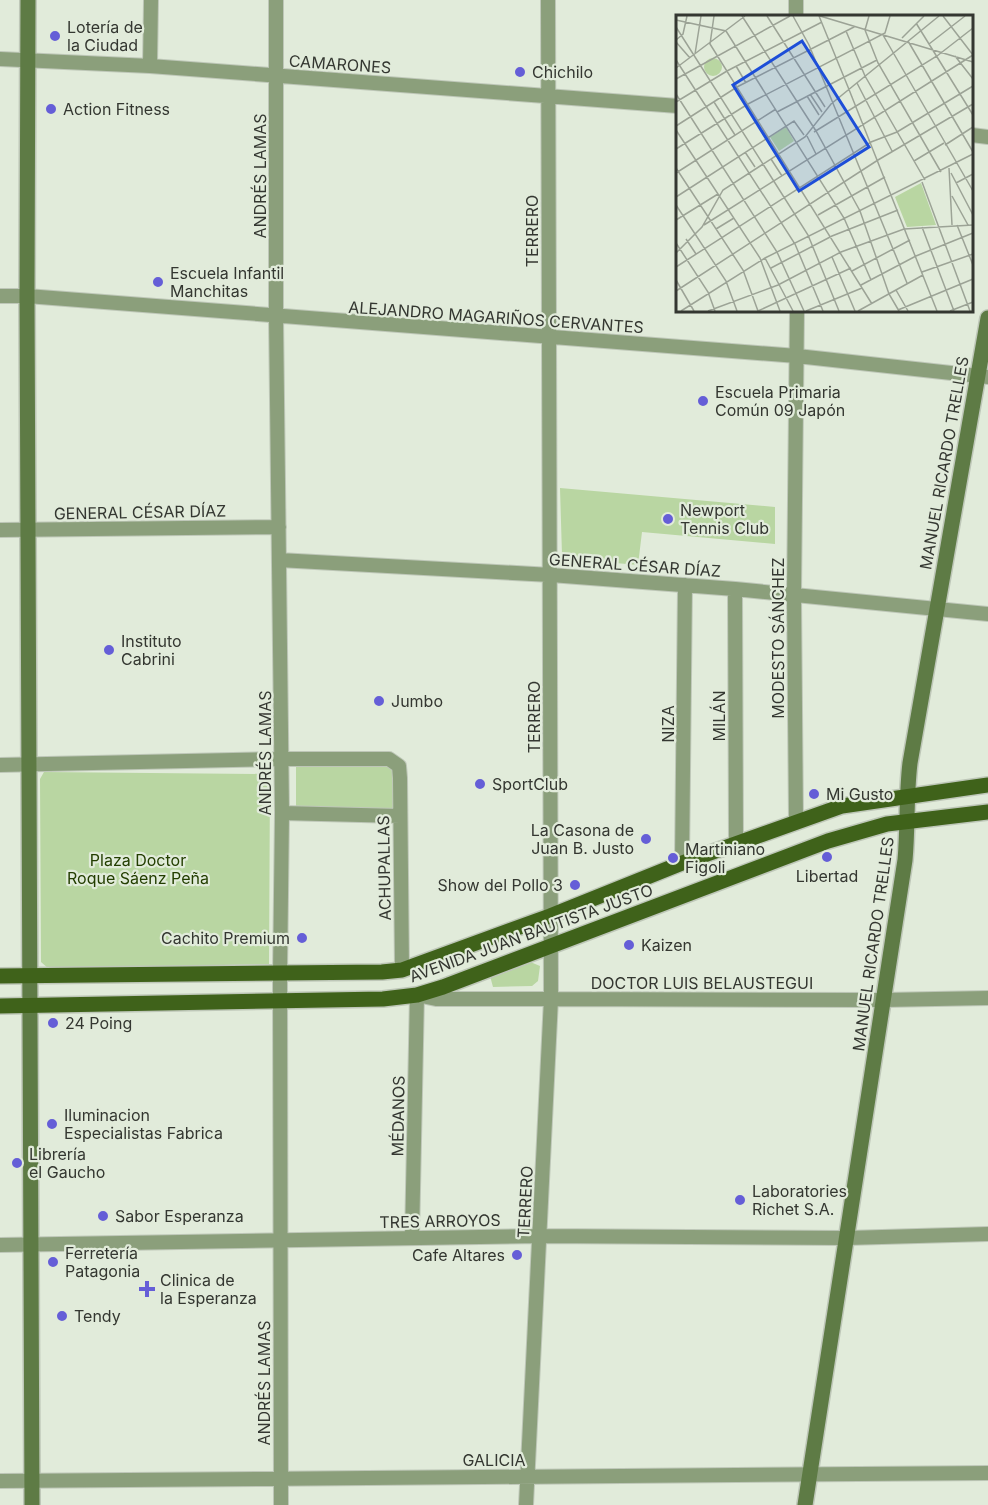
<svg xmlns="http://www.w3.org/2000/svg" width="988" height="1505" viewBox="0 0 988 1505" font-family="Inter,sans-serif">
<rect width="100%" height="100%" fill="#e1ebda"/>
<path fill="#b9d6a2" d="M560,488L775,507V544L642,532L638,565L570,559L562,555Z
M296,763H397L398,817H296Z
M44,772L270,774L269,964L49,969L41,962L40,779Z
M528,961L540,966L538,981L532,986L493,987L490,976Z"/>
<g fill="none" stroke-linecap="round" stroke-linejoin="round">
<defs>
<path id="street" d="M276,0V316L282,813L280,974L281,1505
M796,0V16
M0,59L150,66L678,106
M150,66L151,0
M972,135L988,137
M0,296H27L797,356L988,377
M0,530L279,527
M279,560L551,575L735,589L988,614
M735,589L736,843
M0,765L282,759H389L399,766L400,778L402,970
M282,813L400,816
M796,821L794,595L797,310
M682,863L685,585
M412,1238L417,995L436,999H551L883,1000L988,998
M0,1245L540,1236L847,1238L988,1234
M0,1481L988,1473
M526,1505L551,999L548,0"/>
<path id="secondary" d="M28,0L27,296L32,1505
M805,1505L905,860C908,828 906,796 910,763L988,318"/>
<path id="primary" d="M0,976L382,972L402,970L550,916L682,863L842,806L988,785
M0,1006L383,999L417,995L443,987L828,841L887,824L988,812"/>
</defs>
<use href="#street" stroke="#bec7b8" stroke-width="16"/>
<use href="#secondary" stroke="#bec7b8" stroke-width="18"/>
<use href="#primary" stroke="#bec7b8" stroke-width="18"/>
<use href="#street" stroke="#8b9f7b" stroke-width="14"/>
<use href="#secondary" stroke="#5e7b45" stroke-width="15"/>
<use href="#primary" stroke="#3f621a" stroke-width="15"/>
</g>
<g fill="#655ed7" stroke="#e1ebda" stroke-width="2">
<circle cx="55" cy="36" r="6"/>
<circle cx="520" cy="72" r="6"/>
<circle cx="51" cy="109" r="6"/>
<circle cx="158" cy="282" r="6"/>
<circle cx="703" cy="401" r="6"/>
<circle cx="668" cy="519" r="6"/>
<circle cx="109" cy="650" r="6"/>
<circle cx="379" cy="701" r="6"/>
<circle cx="480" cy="784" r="6"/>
<circle cx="814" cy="794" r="6"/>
<circle cx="646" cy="839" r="6"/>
<circle cx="827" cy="857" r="6"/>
<circle cx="673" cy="858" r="6"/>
<circle cx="575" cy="885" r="6"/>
<circle cx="302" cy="938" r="6"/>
<circle cx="629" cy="945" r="6"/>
<circle cx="53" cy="1023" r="6"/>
<circle cx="52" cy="1124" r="6"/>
<circle cx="17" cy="1163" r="6"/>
<circle cx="740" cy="1200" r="6"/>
<circle cx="103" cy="1216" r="6"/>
<circle cx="517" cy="1255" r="6"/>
<circle cx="53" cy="1262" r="6"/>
<path d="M144 1280h6v6h6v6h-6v6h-6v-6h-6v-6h6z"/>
<circle cx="62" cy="1316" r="6"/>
</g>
<g text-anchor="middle" stroke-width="4.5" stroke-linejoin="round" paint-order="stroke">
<g font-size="16" fill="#343731" stroke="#e1ebda" text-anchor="start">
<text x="67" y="33">Lotería de<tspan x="67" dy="18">la Ciudad</tspan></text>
<text x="532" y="78">Chichilo</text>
<text x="63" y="115">Action Fitness</text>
<text x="170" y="279">Escuela Infantil<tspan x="170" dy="18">Manchitas</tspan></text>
<text x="715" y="398">Escuela Primaria<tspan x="715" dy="18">Común 09 Japón</tspan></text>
<text x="680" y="516">Newport<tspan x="680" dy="18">Tennis Club</tspan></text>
<text x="121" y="647">Instituto<tspan x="121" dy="18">Cabrini</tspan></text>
<text x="391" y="707">Jumbo</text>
<text x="492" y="790">SportClub</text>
<text x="826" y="800">Mi Gusto</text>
<text x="634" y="836" text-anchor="end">La Casona de<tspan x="634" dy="18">Juan B. Justo</tspan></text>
<text x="685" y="855">Martiniano<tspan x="685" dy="18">Figoli</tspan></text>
<text x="827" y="882" text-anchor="middle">Libertad</text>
<text x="563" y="891" text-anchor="end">Show del Pollo 3</text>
<text x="290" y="944" text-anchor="end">Cachito Premium</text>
<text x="641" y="951">Kaizen</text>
<text x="65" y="1029">24 Poing</text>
<text x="64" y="1121">Iluminacion<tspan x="64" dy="18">Especialistas Fabrica</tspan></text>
<text x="29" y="1160">Librería<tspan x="29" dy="18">el Gaucho</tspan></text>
<text x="752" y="1197">Laboratories<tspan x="752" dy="18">Richet S.A.</tspan></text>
<text x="115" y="1222">Sabor Esperanza</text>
<text x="65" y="1259">Ferretería<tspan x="65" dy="18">Patagonia</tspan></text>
<text x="505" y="1261" text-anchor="end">Cafe Altares</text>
<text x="160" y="1286">Clinica de<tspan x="160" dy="18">la Esperanza</tspan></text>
<text x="74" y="1322">Tendy</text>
</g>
<g font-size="16" fill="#343731" stroke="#e1ebda">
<text transform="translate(340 64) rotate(4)" y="6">CAMARONES</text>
<text transform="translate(260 176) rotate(-90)" y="6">ANDRÉS LAMAS</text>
<text transform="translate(532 231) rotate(-90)" y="6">TERRERO</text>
<text transform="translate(496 317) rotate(4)" y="6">ALEJANDRO MAGARIÑOS CERVANTES</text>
<text transform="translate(944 463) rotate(-80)" y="6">MANUEL RICARDO TRELLES</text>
<text transform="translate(140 512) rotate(-1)" y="6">GENERAL CÉSAR DÍAZ</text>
<text transform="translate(635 565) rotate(4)" y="6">GENERAL CÉSAR DÍAZ</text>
<text transform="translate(778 638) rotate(-90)" y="6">MODESTO SÁNCHEZ</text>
<text transform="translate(719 716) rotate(-90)" y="6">MILÁN</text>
<text transform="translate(534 717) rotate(-90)" y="6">TERRERO</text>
<text transform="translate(668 724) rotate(-90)" y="6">NIZA</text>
<text transform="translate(265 753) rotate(-90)" y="6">ANDRÉS LAMAS</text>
<text transform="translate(384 868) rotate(-91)" y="6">ACHUPALLAS</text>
<text transform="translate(531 933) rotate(-20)" y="6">AVENIDA JUAN BAUTISTA JUSTO</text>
<text transform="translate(873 944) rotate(-82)" y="6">MANUEL RICARDO TRELLES</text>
<text x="702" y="989">DOCTOR LUIS BELAUSTEGUI</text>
<text transform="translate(398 1116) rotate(-89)" y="6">MÉDANOS</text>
<text transform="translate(525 1202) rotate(-87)" y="6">TERRERO</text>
<text transform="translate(440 1221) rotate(-1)" y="6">TRES ARROYOS</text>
<text transform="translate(264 1383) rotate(-90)" y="6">ANDRÉS LAMAS</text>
<text x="494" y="1466">GALICIA</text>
</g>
<g font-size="16" fill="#233e00" stroke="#e1ebda">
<text x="138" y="866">Plaza Doctor<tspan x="138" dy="18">Roque Sáenz Peña</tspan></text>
</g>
</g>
<g transform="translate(676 15)">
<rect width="297" height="297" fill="#e1ebda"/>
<path d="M28 52a9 9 0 1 1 18 0a9 9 0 1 1-18 0ZM110,112L118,126L103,136L94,122ZM245,168L260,210L231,212L219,182Z" fill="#b9d6a2"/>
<path fill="none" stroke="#9ca396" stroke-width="1.5" d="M38,1L34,29L196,289M66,1L140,116L184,196L213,279L223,296M91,1L149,92M117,1L133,30L231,268M143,1L172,72M144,1L297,47M193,1L189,15L202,48L265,157M267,1L297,40M0,5L50,16L168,203L195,265M240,8L297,100M0,12L132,220L163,296M170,16L189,61L249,165M207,20L297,176M226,23L248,1M0,25L7,19L11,1M232,26L297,137M0,27L14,43M253,29L289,1M19,39L25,1M279,41L297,64M0,45L119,229L147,296M60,51L70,68M0,53L69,1M0,64L114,1M181,68L216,136M172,72L261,296M0,79L101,237L128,296M134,79L146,97M131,81L143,100M0,87L51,56L146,7M38,87L59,120M101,97L201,45M0,111L61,72L178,12M0,115L84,243L104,296M138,117L261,41L297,13M131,121L140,139M269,130L297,112M0,134L72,89L209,18L214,1M69,137L79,152M95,144L106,161M238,146L268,128M0,153L67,255L82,296M273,153L276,210M0,158L100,94M275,158L297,200M246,167L294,296M280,168L297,159M276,181L292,210M0,182L118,106L128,120M0,190L50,266L61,296M142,200L209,162M0,205L42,179M28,210L297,40M281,210L297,250M246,212L278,296M40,214L58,203M10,224L20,239M0,228L32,277L39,296M0,238L26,212L47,175L129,122L155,89L263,1M156,242L179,296M89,243L117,296M0,252L195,127L221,117L297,71M95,253L156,221L222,195M176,256L234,225M246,257L297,239M0,265L18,296M185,270L240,241L297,218M220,275L232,296M0,276L202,145L297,89M222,295L297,264M5,296L89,243L297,139M32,296L102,270L165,237L228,214L297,210M82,296L175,253M130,296L186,273M182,296L247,260M274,296L297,287"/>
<path fill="#1d4ed8" fill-opacity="0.15" stroke="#1d4ed8" stroke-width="3" d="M126,26L193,132L123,176L57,70Z"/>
<rect width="297" height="297" fill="none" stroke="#343731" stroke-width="3"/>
</g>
</svg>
